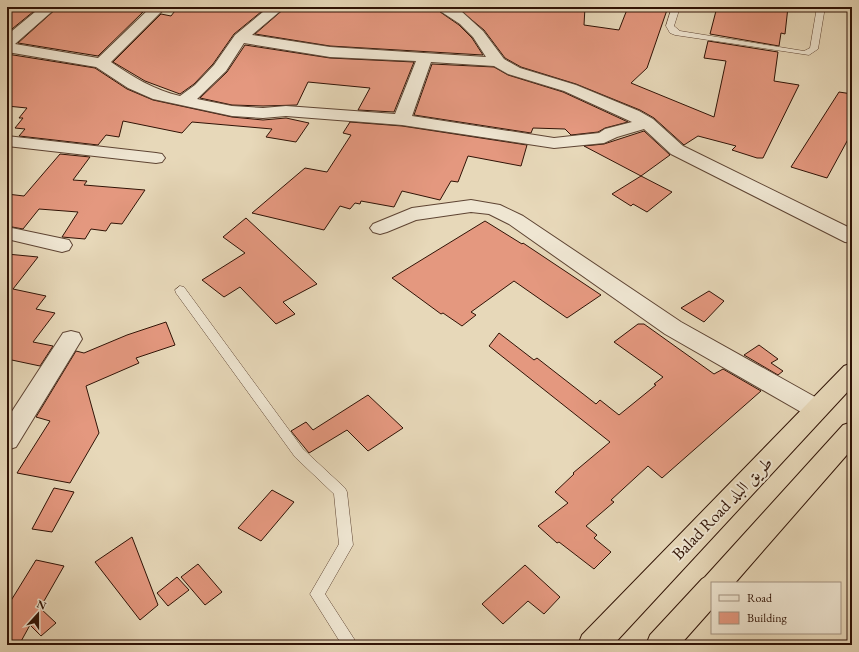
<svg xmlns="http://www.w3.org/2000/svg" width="859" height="652" viewBox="0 0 859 652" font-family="'EB Garamond',Amiri,serif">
<rect width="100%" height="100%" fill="#e7d8b9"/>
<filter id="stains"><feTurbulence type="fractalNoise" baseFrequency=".005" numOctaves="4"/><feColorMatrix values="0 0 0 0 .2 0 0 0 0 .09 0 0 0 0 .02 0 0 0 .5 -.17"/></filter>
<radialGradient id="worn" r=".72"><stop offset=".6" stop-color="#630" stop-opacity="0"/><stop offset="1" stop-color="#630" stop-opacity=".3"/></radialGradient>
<path fill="#e4987f" stroke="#301306" d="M7,7H39L7,33Z
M58,7H104L143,12L98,56L18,43Z
M178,7H267L234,34L213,64L194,84L180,94L145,81L113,62L161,14L171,16Z
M286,7H433L459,25L472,38L483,55L330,46L255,34Z
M456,7H585L584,25L619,30L628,7H668L647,68L631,83L714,117L726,61L704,58L708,41L778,52L774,81L799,85L763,158H757L732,150L736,146L698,136L684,145L654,118L640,110L576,84L521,67L505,58L484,30Z
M717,7H788L785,34L781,33L779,46L710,34Z
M245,45L330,58L414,62L394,112L358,110L370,88L308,82L297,105L263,106L232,105L200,98L227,72Z
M7,54L95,68L127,89L153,100L232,117L263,120L286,118L309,123L296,142L266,137L272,129L192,122L182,133L123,121L119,137L106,135L98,145L19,136L25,129L15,128L23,118H19L27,108L7,106Z
M432,64L494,67L508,75L563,92L628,122L605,128L598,132L571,135L565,129L533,128L531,133L414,115Z
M839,92L852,94V132L827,178L791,167Z
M350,122L402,126L527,145L521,166L468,156L458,182L451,181L440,200L402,191L394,207L361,201L360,204L355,203L350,209L340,206L324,230L252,213L305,168L327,172L351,135L343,133Z
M644,131L670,155L641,176L584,146L604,144Z
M60,154L90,157L73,180L87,181L84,185L145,190L122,224L111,223L106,231L91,229L85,239L62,237L78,212L39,209L23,229L7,226V194L24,196Z
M641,176L672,192L647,212L633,204L631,206L612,194Z
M246,218L317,284L283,302L295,314L276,324L240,287L224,297L202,280L245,253L223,237Z
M485,221L522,244L523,243L601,295L567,318L514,281L471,312L476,315L462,326L443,313L441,314L392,278Z
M7,254L38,257L13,289L46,296L36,309L55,313L33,342L53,346L40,366L7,359Z
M709,291L724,301L704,322L681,308Z
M166,322L175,345L136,358L139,363L86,386L99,433L70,483L17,473L50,421L36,417L76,351L84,353L127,335Z
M638,324H644L714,374L723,369L761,391L662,478L648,466L611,500L614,502L586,526L597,535L594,538L611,552L594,569L559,542L557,543L538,526L568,503L555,492L574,474L573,473L610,442L489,346L499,333L534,360L537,358L596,404L600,400L619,415L656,385L654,384L663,377L614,342Z
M759,345L778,359L771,363L783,371L778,375L744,355Z
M368,395L403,428L368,451L347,430L309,453L291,431L306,422L313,430Z
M54,488L74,492L52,532L32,529Z
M272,490L294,502L261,541L238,528Z
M132,537L158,605L140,620L95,562Z
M36,560L64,566L40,608L56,623L41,636L30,625L19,645H7V607Z
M198,564L222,592L205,605L181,577Z
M525,565L560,597L544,614L528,601L503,624L482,604Z
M177,577L189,590L168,606L157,593Z"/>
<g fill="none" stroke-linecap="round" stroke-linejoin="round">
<defs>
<path id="lane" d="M672,7H680L674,26L680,31L804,51L810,48L817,7H825L818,49L809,55L675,35L670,33L666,26Z
M180,286L184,287L303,449L345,488L347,492L353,545L325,594L358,645H342L310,594L339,544L334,494L295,457L176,293L175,290Z"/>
<path id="street" d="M41,7H57L15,44L98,58L151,7H166L111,62C133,77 154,90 180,96L195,85L214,65L235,35L269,7H285L252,35L330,47L486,57L473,37L460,24L434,7H453L461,11L483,31L504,59L520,68L576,85L639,111L653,119L683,146L852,229V243L845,242L671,154L644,129L617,137L604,143L554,148L402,125L286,116L263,118L232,116L153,99L128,88L96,67L7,52V35ZM244,43L330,57L416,61L395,114L286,106L263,108L232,106L197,99L226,71ZM431,62L494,66L508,74L564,91L632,122L605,129L599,133L554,138L412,116Z
M7,136L156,153L162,154L165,158L162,162L156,163L7,146Z
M471,200L500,205L523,216L681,322L824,402L828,409L824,416L816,418L808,416L665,334L509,224L489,214L471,212L416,220L387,232L380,234L373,232L370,228L373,224L412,208Z
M7,227L69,240L72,245L69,250L62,252L7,239Z
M71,331L79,333L82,339L16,447L7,450V419L63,333Z"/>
<path id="highway" d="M852,363V387L613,645H578L582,635L844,366Z
M852,422V449L735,583H712V609L680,645H646L650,635L702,579L705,577L843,425Z"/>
</defs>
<use href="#lane" stroke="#5e4433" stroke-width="1"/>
<use href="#street" stroke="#5e4433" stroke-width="2"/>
<use href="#highway" stroke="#301306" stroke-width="2"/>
<use href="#lane" fill="#efe6d2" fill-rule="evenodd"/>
<use href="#street" fill="#efe6d2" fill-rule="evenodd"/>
<use href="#highway" fill="#e7d8b9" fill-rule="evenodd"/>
</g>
<g text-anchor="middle" stroke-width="4" stroke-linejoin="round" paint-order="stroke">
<g font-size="17" fill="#301306" stroke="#efe6d2">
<text transform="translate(722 508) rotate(-46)" y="6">Balad Road طريق البلد</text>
</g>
</g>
<rect width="859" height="652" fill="none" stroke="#e7d8b9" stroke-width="24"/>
<rect x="8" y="8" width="843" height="636" fill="none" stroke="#301306" stroke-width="2"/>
<rect x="12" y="12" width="835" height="628" fill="none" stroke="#301306"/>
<rect x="711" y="582" width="130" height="52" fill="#efe6d2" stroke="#a39280"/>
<rect x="719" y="595" width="20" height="6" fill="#efe6d2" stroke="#a39280"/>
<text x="747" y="602" font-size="12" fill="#301306">Road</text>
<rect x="719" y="612" width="20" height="12" fill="#e4987f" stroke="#a39280"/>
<text x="747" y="622" font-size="12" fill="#301306">Building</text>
<g transform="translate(38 614) rotate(21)" stroke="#efe6d2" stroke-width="3" paint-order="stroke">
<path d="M0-3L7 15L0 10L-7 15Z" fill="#301306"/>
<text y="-6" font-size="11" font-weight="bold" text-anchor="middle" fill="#301306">N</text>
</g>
<rect width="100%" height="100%" filter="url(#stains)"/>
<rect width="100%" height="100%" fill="url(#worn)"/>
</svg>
